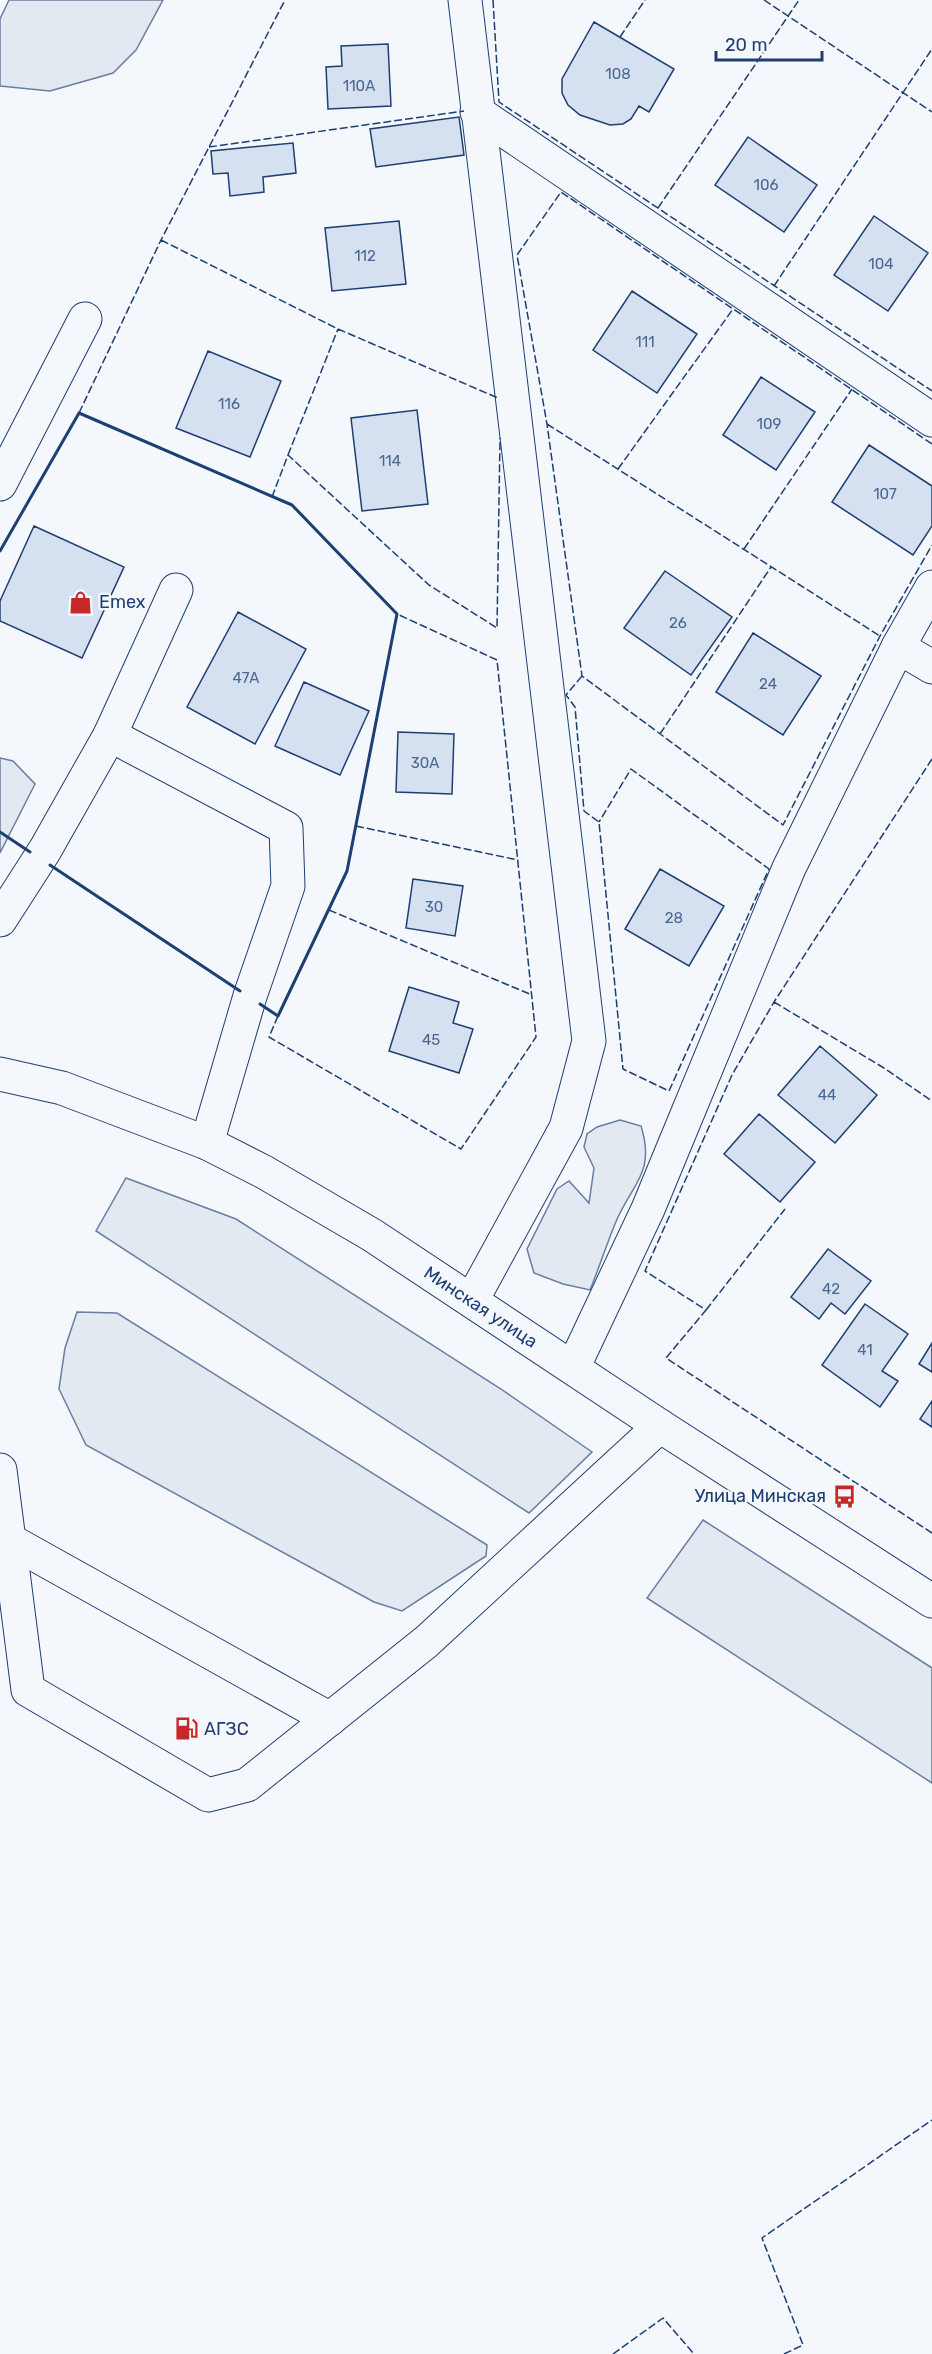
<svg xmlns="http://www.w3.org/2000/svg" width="932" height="2354" viewBox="0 0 932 2354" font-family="Rubik,sans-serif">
<rect width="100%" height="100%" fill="#f4f7fb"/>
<path fill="#e3e9f0" stroke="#687fa3" stroke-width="1.5" d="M9,0H163L136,50L113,73L50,91L0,86V19Z
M0,758L13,761L35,784L0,853Z
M620,1120L641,1126C656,1174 631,1184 615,1224C606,1246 599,1268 590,1290L563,1284L534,1273L527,1249L557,1189L569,1181L589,1203L594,1168L584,1147L587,1134L597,1127Z
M126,1178L236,1219L501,1389L592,1452L529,1513L96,1231Z
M77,1312L117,1313L487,1545L486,1556L402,1611L374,1602L86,1445L59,1389L65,1348Z
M703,1520L932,1668V1783L647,1598Z"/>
<path fill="#d5e0f0" stroke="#1d3f73" stroke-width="1.5" d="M594,22L674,69L649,112L639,106L631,119L623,124L610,125L580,115L568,105L562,93V79Z
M388,44L391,106L328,109L326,67L342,66L341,46Z
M459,117L464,155L376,167L370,129Z
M748,137L817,185L784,232L715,185Z
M293,143L296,173L263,177L264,192L230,196L228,173L213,174L211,151Z
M874,216L928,253L888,311L834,275Z
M399,221L406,284L332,291L325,228Z
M632,291L697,334L657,393L593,350Z
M208,351L281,381L250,457L176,428Z
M761,377L815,412L776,470L723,435Z
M417,410L428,504L362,511L351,418Z
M869,445L932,486V526L913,555L832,502Z
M34,526L124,567L82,658L0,621V601Z
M665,571L732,617L691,675L624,628Z
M238,612L306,649L255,744L187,707Z
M753,633L821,676L783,735L716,692Z
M304,682L369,711L340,775L275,746Z
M398,732L454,734L452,794L396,792Z
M660,869L724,906L689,966L625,929Z
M413,879L463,886L455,936L406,928Z
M409,987L459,1002L453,1023L473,1029L459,1073L389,1051Z
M820,1046L877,1095L835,1143L778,1095Z
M759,1114L815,1162L780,1202L724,1154Z
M828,1249L871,1281L845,1314L831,1303L819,1319L791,1297Z
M865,1304L908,1334L882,1371L898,1381L880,1407L822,1365Z
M932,1343V1372L919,1364Z
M932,1401V1427L920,1419Z"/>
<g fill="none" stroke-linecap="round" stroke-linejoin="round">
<defs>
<g id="minor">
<path d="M465,0L589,1041L566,1128L472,1300"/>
<path d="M477,112L932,420"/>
<path d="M0,484L85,319"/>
<path d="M898,647L932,667"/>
<path d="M110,735L286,828L288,886L250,996L207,1143"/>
<path d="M0,920L45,850L110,735L176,590"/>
<path id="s1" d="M0,1074L62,1088L207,1143L264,1172L372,1235L660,1426L932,1601"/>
<path d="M573,1368L648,1209L789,868L898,647L932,587"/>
<path d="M0,1470L28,1690L208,1795L247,1785L426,1642L660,1426"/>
<path d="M9,1540L330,1719"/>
</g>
</defs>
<use href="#minor" stroke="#1d3f73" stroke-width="35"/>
<use href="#minor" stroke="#f4f7fb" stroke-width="33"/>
<path stroke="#1d3f73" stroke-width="1.5" stroke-dasharray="8 3" stroke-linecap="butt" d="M493,0L499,102L932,391
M764,0L932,112
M620,37L645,0
M209,147L464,111
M658,208L799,0
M161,240L338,329L498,398
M774,286L932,49
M79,413L161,240L285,0
M547,424L880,636
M932,444L561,192L517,255L547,424L582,676L783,825L880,636L932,545
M288,455L338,329
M618,469L733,309
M272,497L288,455L429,585L497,628L500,438
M744,549L852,389
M582,676L566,695L575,707L584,811L599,822L623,1069L669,1091L769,869L631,769L599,822
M660,734L771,567
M932,759L774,1002L732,1075L645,1271L706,1310L666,1358L932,1533
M356,826L518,860
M329,910L532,995
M774,1002L884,1068L932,1101
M278,1016L269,1037L461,1149L536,1037L497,660L397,614
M706,1310L785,1209
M613,2354L663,2318L694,2354
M784,2354L803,2345L762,2238L932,2120"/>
<path stroke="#1d3f73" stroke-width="3" d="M0,551L79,413L292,505L397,614L347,871L278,1016L260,1004
M0,832L30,852
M50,865L240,991"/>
</g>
<defs>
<symbol id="shop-bare" viewBox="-9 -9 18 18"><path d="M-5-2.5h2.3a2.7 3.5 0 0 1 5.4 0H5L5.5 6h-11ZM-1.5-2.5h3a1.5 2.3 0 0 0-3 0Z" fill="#c62828" stroke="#f4f7fb" stroke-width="2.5" paint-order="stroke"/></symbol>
<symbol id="bus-bare" viewBox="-9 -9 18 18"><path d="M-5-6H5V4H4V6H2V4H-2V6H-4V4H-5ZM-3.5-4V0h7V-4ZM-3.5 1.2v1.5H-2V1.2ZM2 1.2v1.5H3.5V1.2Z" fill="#c62828" stroke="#f4f7fb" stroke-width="2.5" paint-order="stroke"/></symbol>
<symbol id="fuel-bare" viewBox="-9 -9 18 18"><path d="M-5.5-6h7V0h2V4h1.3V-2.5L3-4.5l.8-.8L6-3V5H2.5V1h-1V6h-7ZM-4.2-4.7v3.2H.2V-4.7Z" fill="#c62828" stroke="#f4f7fb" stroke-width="2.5" paint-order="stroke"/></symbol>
</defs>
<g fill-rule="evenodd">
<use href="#shop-bare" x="64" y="586" width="33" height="33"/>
<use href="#bus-bare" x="828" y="1480" width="33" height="33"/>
<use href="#fuel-bare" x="170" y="1712" width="33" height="33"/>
</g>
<g text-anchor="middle" stroke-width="4.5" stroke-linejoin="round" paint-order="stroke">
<g font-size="15" fill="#4b6792">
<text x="618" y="79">108</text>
<text x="359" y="91">110А</text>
<text x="766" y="190">106</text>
<text x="365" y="261">112</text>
<text x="881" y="269">104</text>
<text x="645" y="347">111</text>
<text x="229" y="409">116</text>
<text x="769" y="429">109</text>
<text x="390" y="466">114</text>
<text x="885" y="499">107</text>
<text x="678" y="628">26</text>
<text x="246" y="683">47А</text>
<text x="768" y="689">24</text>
<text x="425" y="768">30А</text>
<text x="434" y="912">30</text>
<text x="674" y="923">28</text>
<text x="431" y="1045">45</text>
<text x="827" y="1100">44</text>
<text x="831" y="1294">42</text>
<text x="865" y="1355">41</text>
</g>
<g font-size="18" fill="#1d3f73" stroke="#f4f7fb" text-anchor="start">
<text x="99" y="608">Emex</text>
<text x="826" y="1502" text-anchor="end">Улица Минская</text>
<text x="204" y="1735">АГЗС</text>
</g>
<g font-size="18" fill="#1d3f73" stroke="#f4f7fb">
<text dy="6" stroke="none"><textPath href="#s1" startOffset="538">Минская улица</textPath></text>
</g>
</g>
<path d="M716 51v9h106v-9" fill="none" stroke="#1d3f73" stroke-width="3"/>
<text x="725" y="51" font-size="18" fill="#1d3f73" stroke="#f4f7fb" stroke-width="4.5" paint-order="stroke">20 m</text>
</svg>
